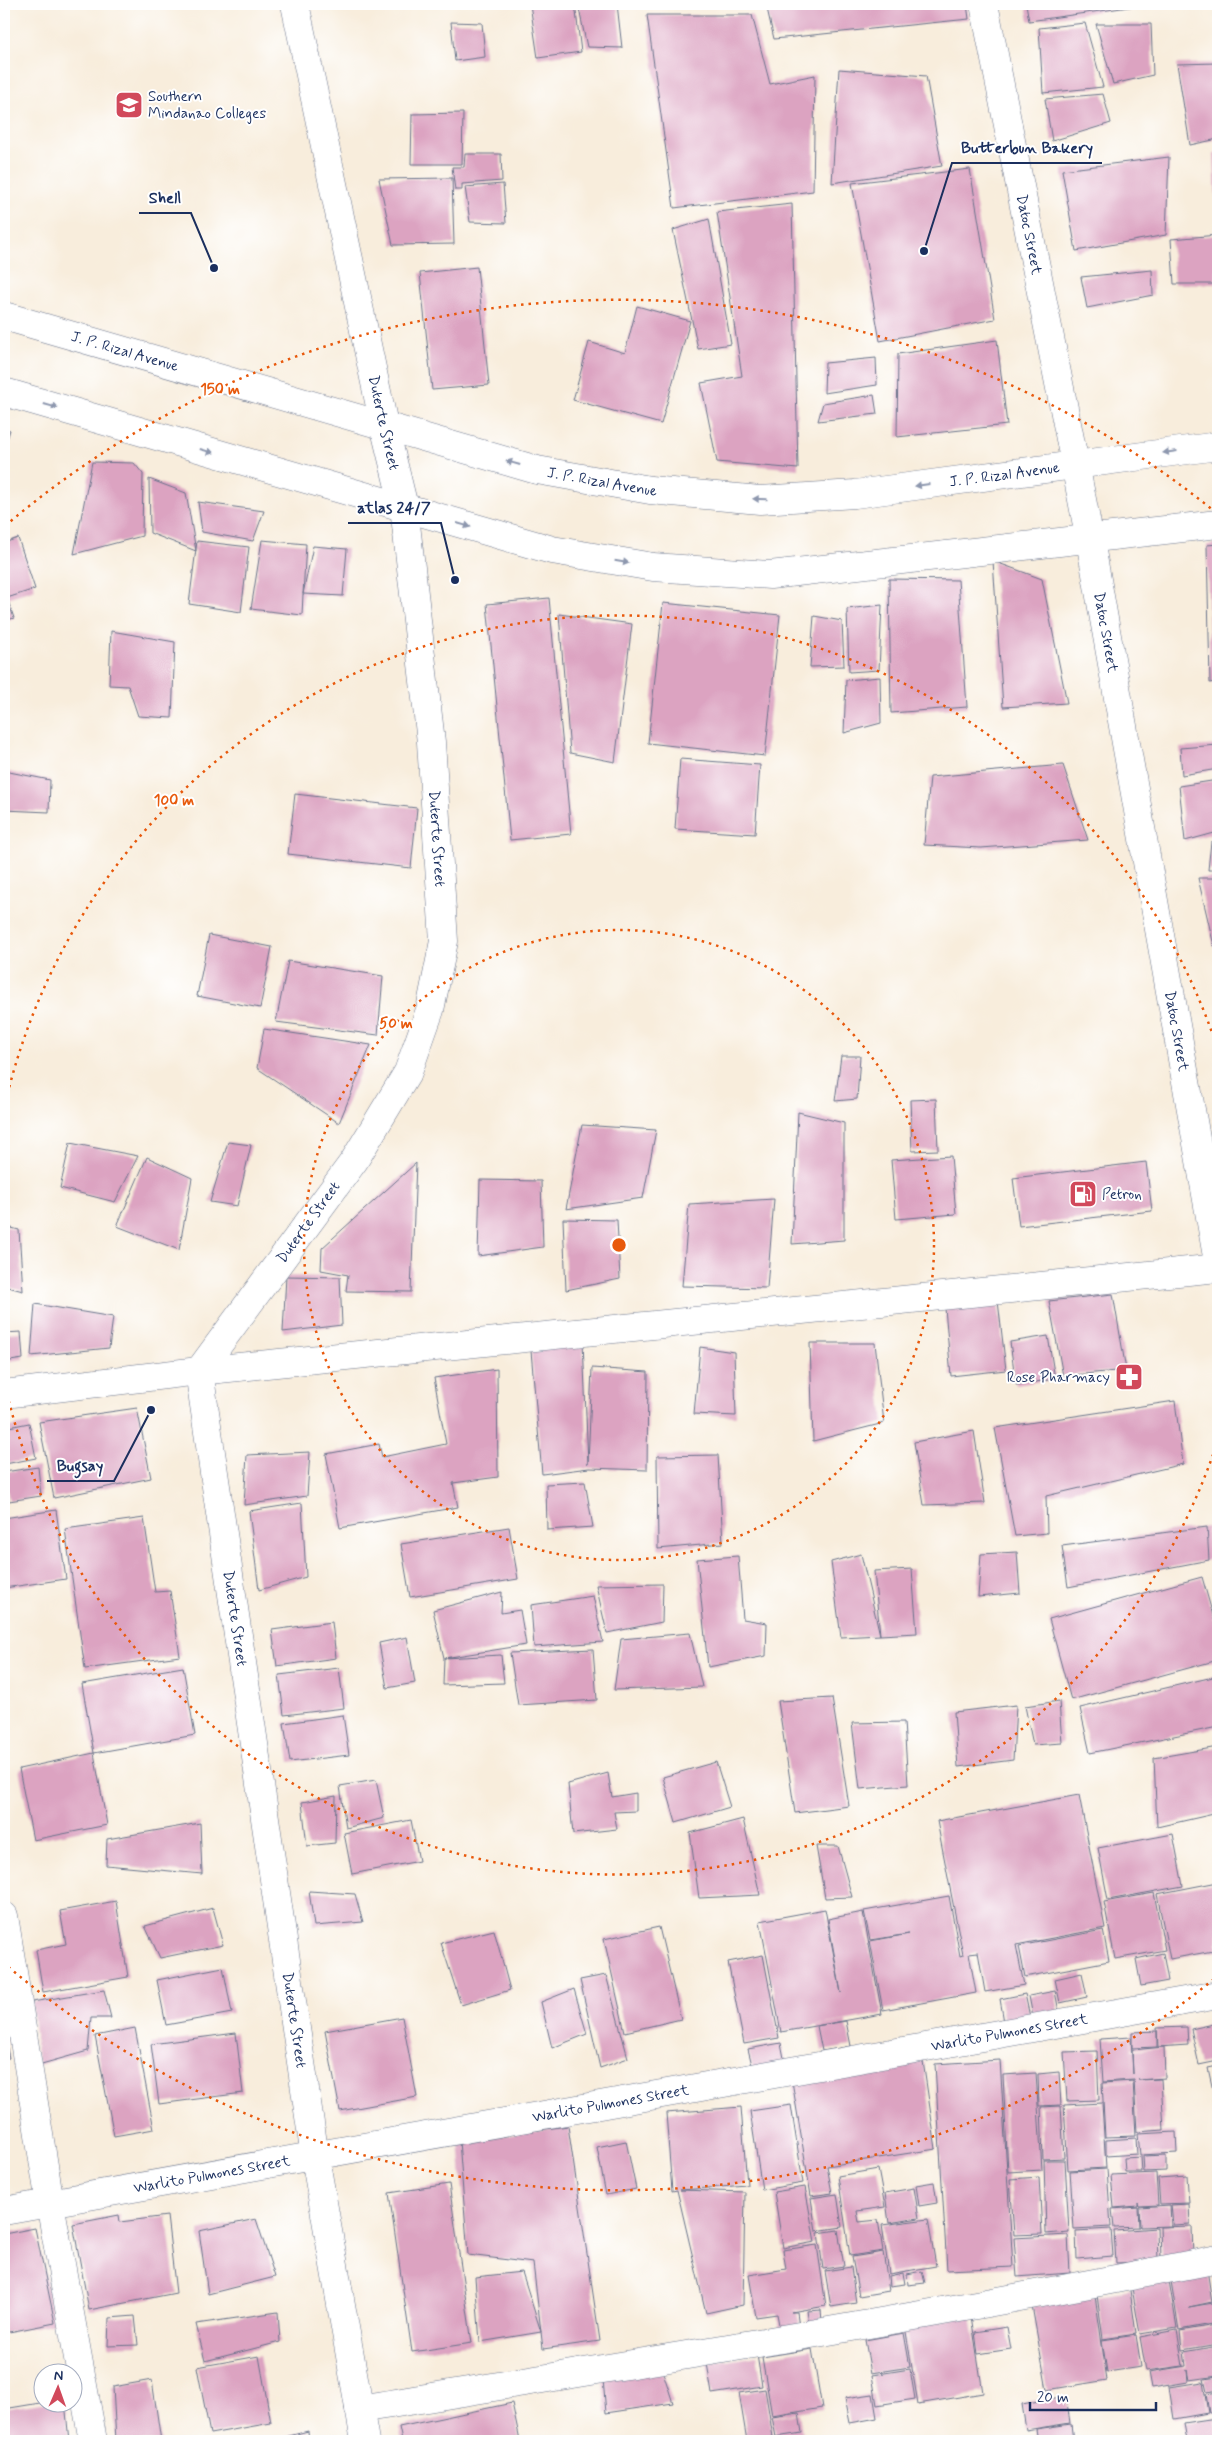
<svg xmlns="http://www.w3.org/2000/svg" width="1222" height="2445" viewBox="0 0 1222 2445" font-family="Mynerve,sans-serif">
<rect width="100%" height="100%" fill="#fff"/>
<filter id="ink" filterUnits="userSpaceOnUse"><feTurbulence type="fractalNoise" baseFrequency=".02" numOctaves="2"/><feDisplacementMap in="SourceGraphic" scale="10" xChannelSelector="R" yChannelSelector="G"/><feConvolveMatrix kernelMatrix="1 2 1 2 8 2 1 2 1" color-interpolation-filters="sRGB"/></filter>
<filter id="wash" filterUnits="userSpaceOnUse"><feTurbulence type="fractalNoise" baseFrequency=".0096" numOctaves="4" result="noise"/><feDisplacementMap in="SourceGraphic" scale="20" xChannelSelector="R" yChannelSelector="G"/><feGaussianBlur stdDeviation="1.12" result="paint"/><feColorMatrix in="noise" values="0 0 0 0 0 0 0 0 0 0 0 0 0 0 0 0 0 1.4 0 .05"/><feComposite in="paint" operator="in"/></filter>
<g filter="url(#wash)">
<rect width="100%" height="100%" fill="#f8eddc"/>
<g id="blocks">
<path fill="#dca3c1" d="M530,4H575L581,52L538,58Z
M578,4H617L622,48L587,47Z
M766,4H967L969,19L774,39Z
M1026,4H1143V5L1029,21Z
M647,15H752L770,84L815,75L813,191L674,208Z
M451,22L482,23L485,57L455,61Z
M1085,23L1103,87L1043,93L1039,28Z
M1096,24H1151L1153,75L1113,84Z
M1218,63V139L1190,145L1177,64Z
M839,69L926,76L942,166L832,183Z
M1103,94L1111,123L1052,141L1045,99Z
M463,113L462,164H411L412,114Z
M1214,153H1218V224H1217Z
M465,154H501L502,181L462,184V190H455L452,167H464Z
M1169,157L1166,235L1076,251L1062,170Z
M970,169L995,319L880,341L852,183Z
M452,178L454,244L393,245L379,179Z
M503,184L506,223L470,222L465,187Z
M792,204L798,469L717,462L701,383L742,376L717,212Z
M709,219L731,344L698,349L673,230Z
M1218,235L1216,284H1174L1171,239Z
M477,267L489,385L432,390L420,273Z
M1152,270L1153,295L1087,308L1081,277Z
M637,306L690,321L661,424L573,400L589,342L625,353Z
M997,340L1007,425L897,437L898,354Z
M876,358L877,385L824,393L825,363Z
M874,395L877,414L818,421L823,403Z
M4,428L10,430L4,449Z
M92,462L134,463L143,474L142,536L74,554Z
M149,479L186,493L196,551L150,533Z
M198,502L264,511L253,541L202,532Z
M18,538L35,589L7,598L14,618L4,621V543Z
M262,540L306,544L303,594L313,546L347,549L343,596L303,594L302,615L251,609Z
M197,541L249,547L241,612L189,604Z
M1218,544V681L1210,683L1207,545Z
M993,561L1042,579L1067,703L1003,707Z
M889,579L958,580L967,707L891,713Z
M549,598L571,834L510,840L487,604Z
M663,603L780,615L765,756L648,743Z
M882,605L879,670L849,672L847,609Z
M559,614L632,624L615,762L570,753Z
M814,616L842,621L844,666L810,667Z
M111,631L175,642L172,718L138,716L128,686L109,685Z
M880,677L881,723L844,733L846,680Z
M1218,745V769L1182,775L1180,748Z
M680,759L760,765L755,834L675,829Z
M1063,765L1088,840L981,848L924,845L930,777Z
M4,771L50,780L49,812L4,810Z
M1218,780V832L1185,841L1179,786Z
M295,794L417,808L411,868L288,854Z
M1218,841V870H1208L1211,842Z
M1198,878H1218V946H1214Z
M209,935L272,947L260,1008L197,996Z
M288,961L383,976L378,1035L276,1022Z
M264,1029L371,1045L339,1123L257,1068Z
M841,1056H860L857,1099L835,1101Z
M936,1099L938,1150L912,1151L910,1100Z
M798,1112L844,1123V1240L792,1244Z
M582,1125L656,1130L643,1198L566,1209Z
M228,1142L251,1145L237,1206L210,1202Z
M70,1143L138,1156L115,1202L60,1188Z
M951,1156L956,1214L896,1219L891,1160Z
M147,1157L192,1178L179,1250L117,1226Z
M1146,1162L1152,1211L1019,1226L1013,1178Z
M416,1163L411,1292L346,1291L348,1275L321,1270L322,1248Z
M480,1180L541,1181L543,1247L478,1256Z
M774,1199L767,1288L682,1286L689,1204Z
M563,1219L617,1220L620,1279L566,1290Z
M4,1226L19,1230L23,1291L4,1286Z
M286,1276L340,1277L342,1325L283,1332Z
M1113,1294L1126,1370L1063,1376L1049,1301Z
M998,1301L1006,1370L951,1376L945,1308Z
M35,1304L113,1317L109,1348L31,1356Z
M21,1332L23,1359L4,1362V1333Z
M1048,1336L1055,1379L1016,1385L1010,1342Z
M583,1341L588,1464L592,1368L648,1372L647,1470L589,1468L542,1474L531,1351Z
M810,1343H875L884,1423L813,1441Z
M700,1347L734,1352L736,1416L694,1414Z
M497,1369L498,1477L453,1483L458,1507L340,1528L326,1454L379,1444L382,1457L446,1444L434,1378Z
M1175,1401L1183,1464L1046,1496L1047,1533L1015,1536L995,1428Z
M137,1408L151,1478L54,1498L39,1422Z
M29,1423L36,1458L5,1464L4,1428Z
M974,1431L985,1503L924,1505L914,1442Z
M310,1452L307,1496L244,1505L247,1455Z
M718,1455L723,1543L658,1549L657,1456Z
M38,1467L41,1496L9,1501L4,1472Z
M585,1482L593,1527L547,1530L546,1484Z
M302,1503L306,1577L259,1590L249,1511Z
M56,1510L66,1579L4,1588V1518Z
M144,1518L155,1592L170,1591L180,1656L85,1669L65,1529Z
M509,1527L518,1579L410,1597L401,1544Z
M1207,1527L1209,1560L1068,1587L1062,1546Z
M1017,1552L1020,1593L978,1597L981,1554Z
M861,1554L880,1635L841,1637L831,1562Z
M738,1556L743,1619L767,1623L766,1656L708,1667L697,1559Z
M912,1569L917,1633L880,1635L874,1571Z
M1202,1577L1218,1633V1660L1071,1700L1049,1619Z
M663,1584L662,1622L607,1633L596,1585Z
M502,1592L501,1613L520,1610L526,1645L444,1658L501,1655L504,1683L443,1685L444,1658L433,1610Z
M593,1596L603,1642L534,1647L531,1605Z
M332,1622L336,1658L277,1666L272,1630Z
M690,1633L702,1687L614,1690L621,1639Z
M407,1637L415,1683L387,1688L379,1643Z
M593,1649L597,1700L518,1705L510,1653Z
M183,1667L195,1735L94,1753L82,1684Z
M339,1668L344,1708L284,1715L279,1675Z
M1213,1677L1218,1690V1727L1090,1753L1080,1708Z
M832,1698L849,1806L795,1813L778,1701Z
M1059,1701L1062,1743L1033,1745L1025,1706Z
M1016,1705L1013,1760L958,1767L954,1712Z
M343,1715L349,1755L290,1762L284,1723Z
M904,1722L908,1785L860,1789L852,1723Z
M1218,1747V1813L1157,1827L1154,1758Z
M94,1753L107,1825L33,1840L19,1769Z
M716,1762L730,1807L676,1823L663,1777Z
M608,1773L612,1797L636,1793V1811L614,1812L617,1829L573,1834L568,1784Z
M376,1780L384,1818L346,1828L340,1786Z
M1079,1795L1105,1928L1016,1945L1024,1985L985,1992L978,1952L969,1953L976,1993L883,2010L870,1941L909,1934L870,1940L864,1911L949,1896L960,1956L963,1955L937,1821Z
M336,1796L335,1843L307,1846L302,1802Z
M743,1819L760,1895L699,1898L690,1833Z
M411,1820L419,1861L352,1874L344,1833Z
M200,1823L202,1874L106,1865L107,1839Z
M1173,1834L1183,1886L1108,1900L1098,1848Z
M816,1846H838L852,1897L825,1898Z
M1218,1882V1950L1170,1959L1157,1894Z
M309,1891L355,1894L363,1922L314,1926Z
M1154,1893L1165,1950L1115,1959L1104,1902Z
M116,1901L128,1977L43,1992L36,1950L66,1944L60,1911Z
M213,1908L223,1945L160,1958L145,1926Z
M825,1909L841,1993L828,1919L863,1912L882,2014L781,2032L760,1921Z
M659,1927L681,2019L625,2032L604,1939Z
M494,1930L510,1990L461,2005L441,1943Z
M1103,1930L1109,1961L1025,1977L1019,1946Z
M1163,1953L1168,1981L1141,1986L1136,1959Z
M763,1955L779,2038L744,2044L728,1962Z
M223,1967L232,2013L166,2025L157,1980Z
M1082,1973L1087,1997L1060,2003L1055,1979Z
M606,1975L628,2058L600,2068L580,1980Z
M574,1989L587,2034L552,2048L541,2002Z
M104,1990L111,2018H91L88,2051L38,2065L32,2002Z
M1055,1991L1059,2012L1033,2017L1029,1996Z
M1025,1994L1030,2017L1004,2022L1000,1999Z
M402,2017L417,2097L340,2111L325,2031Z
M846,2021L851,2046L822,2051L817,2026Z
M1218,2023V2061L1199,2065L1191,2029Z
M1187,2027L1188,2045L1158,2047L1157,2028Z
M135,2028L154,2129L114,2136L95,2036Z
M1157,2031V2047L1132,2048V2032Z
M236,2033L243,2093L159,2104L151,2044Z
M4,2034L9,2058L4,2059Z
M1131,2037L1133,2074L1132,2050L1164,2047L1165,2078L1138,2080L1161,2079L1164,2130L1137,2132L1134,2080L1103,2082L1100,2039Z
M781,2043L785,2063L753,2069L748,2049Z
M1097,2051L1099,2100L1067,2101L1064,2052Z
M1000,2060L1013,2267L947,2270L935,2064Z
M923,2061L936,2149L827,2166L832,2193L811,2196L792,2081Z
M1218,2066V2109H1217L1208,2068Z
M1059,2072L1061,2105L1039,2106L1038,2074Z
M1036,2073L1042,2170L1008,2172L1003,2075Z
M1133,2081L1136,2136L1105,2137L1102,2083Z
M1102,2103L1106,2168L1068,2170L1064,2105Z
M791,2105L803,2183L762,2190L750,2111Z
M1061,2106L1064,2158L1043,2159L1041,2107Z
M741,2107L747,2185L680,2190L745,2192L743,2305L706,2313L677,2190L672,2191L666,2113Z
M568,2126L600,2341L543,2349L533,2263L468,2255L459,2141Z
M1176,2132L1177,2153L1140,2155L1138,2134Z
M1136,2138L1137,2154L1106,2156V2140Z
M626,2141L636,2189L606,2195L597,2147Z
M1166,2155V2171L1144,2172L1143,2156Z
M1141,2157L1142,2172H1125L1124,2158Z
M1044,2160H1065L1069,2232L1046,2234Z
M878,2169L885,2207L857,2211L859,2222L878,2220L883,2251L850,2256L838,2176Z
M1107,2169L1111,2227L1074,2229L1070,2171Z
M1156,2173L1158,2205L1139,2206L1138,2203V2206L1114,2208L1111,2175Z
M1187,2176L1189,2203L1160,2204L1158,2178Z
M1039,2177L1042,2234L1014,2235L1010,2179Z
M934,2182L937,2203L919,2206L916,2185Z
M449,2184L472,2343L412,2352L389,2193Z
M805,2187L815,2242L783,2248L774,2192Z
M914,2188L919,2218L889,2223L885,2193Z
M837,2194L842,2227L816,2231L811,2198Z
M1189,2204L1190,2224L1173,2225L1171,2205Z
M1170,2205L1171,2226L1140,2227L1139,2207Z
M1138,2207L1139,2227L1114,2228L1112,2209Z
M119,2215L120,2222L167,2216L176,2293L89,2310L73,2224Z
M256,2219L275,2277L208,2294L199,2231Z
M928,2219L936,2266L889,2274L882,2225Z
M1192,2226L1193,2258L1161,2259L1160,2227Z
M35,2228L55,2323L4,2333V2234Z
M1157,2228L1158,2261L1116,2263L1114,2231Z
M1111,2229L1113,2256L1077,2259L1076,2231Z
M838,2230L844,2266L823,2269L818,2233Z
M1068,2235L1070,2273L1017,2277L1014,2238Z
M817,2245L826,2306L791,2312H797L799,2326L780,2330L777,2314L756,2317L749,2275L786,2269L783,2250Z
M883,2252L889,2291L859,2296L852,2257Z
M1218,2263V2283L1214,2284L1210,2265Z
M851,2267L856,2303L831,2307L825,2271Z
M1207,2269L1212,2302L1189,2307L1213,2303L1217,2323L1179,2330L1170,2275Z
M922,2271L925,2283L908,2285L907,2274Z
M522,2272L541,2332L480,2342L475,2277Z
M903,2273L905,2284L890,2286L889,2276Z
M1169,2281L1177,2328L1140,2334L1132,2288Z
M1218,2284V2301H1217L1215,2285Z
M1130,2290L1136,2334L1103,2339L1097,2295Z
M1095,2295L1107,2380L1047,2390L1032,2306Z
M821,2310L822,2321L809,2323L807,2311Z
M278,2312L280,2342L205,2361L196,2324Z
M135,2316L138,2345L108,2346L109,2318Z
M971,2316L983,2393L918,2404L905,2326Z
M1215,2325L1218,2344L1182,2350L1180,2331Z
M1007,2327L1011,2349L978,2354L975,2332Z
M1177,2330L1183,2366L1146,2371L1140,2337Z
M904,2333L910,2367L871,2373L865,2340Z
M1136,2335L1141,2367L1107,2372L1102,2340Z
M1218,2346V2376L1189,2380L1187,2370L1188,2382L1152,2388L1149,2372L1186,2366L1184,2352Z
M812,2349L822,2408L772,2416L762,2357Z
M757,2355L762,2386L712,2394L707,2363Z
M259,2356L271,2423L210,2434L197,2367Z
M661,2366L673,2403L606,2413L603,2379Z
M910,2369L915,2399L877,2405L872,2375Z
M1218,2377V2390L1207,2392L1204,2379Z
M152,2380L161,2441H116L113,2387Z
M1203,2382L1208,2413L1174,2419L1169,2387Z
M765,2389L773,2437L747,2441L739,2393Z
M1218,2392V2412L1209,2413L1206,2394Z
M873,2394L877,2418L850,2423L845,2398Z
M1066,2396L1070,2423L1026,2430L1022,2404Z
M46,2402H65L69,2441H4V2409Z
M512,2403L520,2440L402,2441L399,2427Z
M799,2413L802,2433L776,2437L772,2417Z
M1216,2418L1218,2441H1186L1183,2423Z
M1071,2424L1073,2441H1038L1036,2429Z
M308,2431L309,2441H270Z"/>
</g>
</g>
<g filter="url(#ink)">
<use href="#blocks" fill-opacity="0" stroke="#68728a" stroke-width="1"/>
<g fill="none" stroke-linecap="round" stroke-linejoin="round">
<defs>
<g id="minor">
<path id="s1" d="M984,4L1090,540L1218,1262"/>
<path d="M4,1394L199,1371L1218,1268"/>
<path d="M4,1916L50,2203L93,2441"/>
<path id="s2" d="M4,2211L1218,1995"/>
<path d="M359,2409C646,2362 933,2316 1218,2259"/>
</g>
<g id="major">
<path id="s3" d="M295,4L384,425L404,507L431,742L444,941L430,1010L408,1072L354,1161L199,1371L315,2157L365,2441"/>
<path id="s4" d="M4,316L537,470L650,490L760,500L855,494L1218,446"/>
<path d="M4,392L552,550L653,567L770,575L1218,524"/>
</g>
</defs>
<use href="#minor" stroke="#68728a" stroke-width="29"/>
<use href="#major" stroke="#68728a" stroke-width="29"/>
<use href="#minor" stroke="#fff" stroke-width="28"/>
<use href="#major" stroke="#fff" stroke-width="28"/>
</g>
<defs><path id="oneway-solid" d="M-6-.8H1V-3.2L6.5 0L1 3.2V.8H-6Z" transform="scale(1.25)"/></defs>
<g fill="#8d97ae">
<use href="#oneway-solid" transform="translate(51 406) rotate(16)"/>
<use href="#oneway-solid" transform="translate(207 451) rotate(16)"/>
<use href="#oneway-solid" transform="translate(1170 452) rotate(173)"/>
<use href="#oneway-solid" transform="translate(513 463) rotate(-164)"/>
<use href="#oneway-solid" transform="translate(922 485) rotate(172)"/>
<use href="#oneway-solid" transform="translate(760 499) rotate(-179)"/>
<use href="#oneway-solid" transform="translate(464 525) rotate(16)"/>
<use href="#oneway-solid" transform="translate(622 562) rotate(9)"/>
</g>
</g>
<g fill="none" stroke="#e8590c" stroke-width="2.5" stroke-dasharray="2.5 5">
<circle cx="619" cy="1245" r="315"/>
<path d="M1218 1440A630 630 0 0 1 4 1381M4 1109A630 630 0 0 1 1218 1050"/>
<path d="M1214 1979A945 945 0 0 1 5 1964M5 526A945 945 0 0 1 1214 511"/>
</g>
<defs>
<symbol id="school-square" viewBox="-11 -11 22 22"><rect x="-9" y="-9" width="18" height="18" rx="4" fill="#d1495b" stroke="#fff"/><path d="M0-5L7-2L0 1L-7-2ZM-4 1L0 2.5L4 1V4Q0 6-4 4Z" fill="#fff"/></symbol>
<symbol id="fuel-square" viewBox="-11 -11 22 22"><rect x="-9" y="-9" width="18" height="18" rx="4" fill="#d1495b" stroke="#fff"/><path d="M-5.5-6h7V0h2V4h1.3V-2.5L3-4.5l.8-.8L6-3V5H2.5V1h-1V6h-7ZM-4.2-4.7v3.2H.2V-4.7Z" fill="#fff"/></symbol>
<symbol id="pharmacy-square" viewBox="-11 -11 22 22"><rect x="-9" y="-9" width="18" height="18" rx="4" fill="#d1495b" stroke="#fff"/><path d="M-2-6h4v4h4v4h-4v4h-4v-4h-4v-4h4Z" fill="#fff"/></symbol>
</defs>
<g fill-rule="evenodd">
<use href="#school-square" x="113" y="89" width="32" height="32"/>
<use href="#fuel-square" x="1067" y="1178" width="32" height="32"/>
<use href="#pharmacy-square" x="1113" y="1361" width="32" height="32"/>
</g>
<g text-anchor="middle" stroke-width="4" stroke-linejoin="round" paint-order="stroke">
<g font-size="15" fill="#1b2f5e" stroke="#fff" text-anchor="start">
<text x="148" y="101">Southern<tspan x="148" dy="17">Mindanao Colleges</tspan></text>
<text x="1102" y="1199">Petron</text>
<text x="1110" y="1382" text-anchor="end">Rose Pharmacy</text>
</g>
<g font-size="15" fill="#1b2f5e" stroke="#fff">
<text dy="5" stroke="none"><textPath href="#s1" startOffset="235">Datoc Street</textPath></text>
<text dy="5" stroke="none"><textPath href="#s4" startOffset="126">J. P. Rizal Avenue</textPath></text>
<text dy="5" stroke="none"><textPath href="#s3" startOffset="428">Duterte Street</textPath></text>
<text dy="5" stroke="none"><textPath href="#s4" startOffset="1026">J. P. Rizal Avenue</textPath></text>
<text dy="5" stroke="none"><textPath href="#s4" startOffset="621">J. P. Rizal Avenue</textPath></text>
<text dy="5" stroke="none"><textPath href="#s1" startOffset="640">Datoc Street</textPath></text>
<text dy="5" stroke="none"><textPath href="#s3" startOffset="848">Duterte Street</textPath></text>
<text dy="5" stroke="none"><textPath href="#s1" startOffset="1045">Datoc Street</textPath></text>
<text transform="translate(308 1222) rotate(-54)" y="5">Duterte Street</text>
<text dy="5" stroke="none"><textPath href="#s3" startOffset="1702">Duterte Street</textPath></text>
<text dy="5" stroke="none"><textPath href="#s3" startOffset="2108">Duterte Street</textPath></text>
<text dy="5" stroke="none"><textPath href="#s2" startOffset="1021">Warlito Pulmones Street</textPath></text>
<text dy="5" stroke="none"><textPath href="#s2" startOffset="616">Warlito Pulmones Street</textPath></text>
<text dy="5" stroke="none"><textPath href="#s2" startOffset="211">Warlito Pulmones Street</textPath></text>
</g>
</g>
<circle cx="619" cy="1245" r="8" fill="#e8590c" stroke="#fff" stroke-width="2.5"/>
<g font-size="15" text-anchor="middle" font-weight="bold" fill="#e8590c" stroke="#fff" stroke-width="4" stroke-linejoin="round" paint-order="stroke">
<text x="220" y="394">150 m</text>
<text x="174" y="805">100 m</text>
<text x="396" y="1028">50 m</text>
</g>
<path fill="none" stroke="#1b2f5e" stroke-width="2" d="M924 251L952 163H1102M214 268L191 213H139M455 580L441 523H348M151 1410L114 1481H47"/>
<g fill="#1b2f5e" stroke="#fff" stroke-width="2">
<circle cx="924" cy="251" r="5"/>
<circle cx="214" cy="268" r="5"/>
<circle cx="455" cy="580" r="5"/>
<circle cx="151" cy="1410" r="5"/>
</g>
<g font-size="16" text-anchor="middle" font-weight="bold" fill="#1b2f5e" stroke="#fff" stroke-width="4" stroke-linejoin="round" paint-order="stroke">
<text x="1027" y="153">Butterbun Bakery</text>
<text x="165" y="203">Shell</text>
<text x="394" y="513">atlas 24/7</text>
<text x="80" y="1471">Bugsay</text>
</g>
<rect width="1222" height="2445" fill="none" stroke="#fff" stroke-width="20"/>
<g transform="translate(58 2388) rotate(2)"><circle r="24" fill="#ffffff" stroke="#a4acbf"/>
<path d="M0-4L9 19L0 12L-9 19Z" fill="#d1495b"/>
<text y="-8" font-size="14" font-weight="bold" text-anchor="middle" fill="#1b2f5e">N</text>
</g>
<path d="M1030 2402v8h126v-8" fill="none" stroke="#1b2f5e" stroke-width="2.5"/>
<text x="1037" y="2402" font-size="15" fill="#1b2f5e" stroke="#ffffff" stroke-width="4" paint-order="stroke">20 m</text>
</svg>
